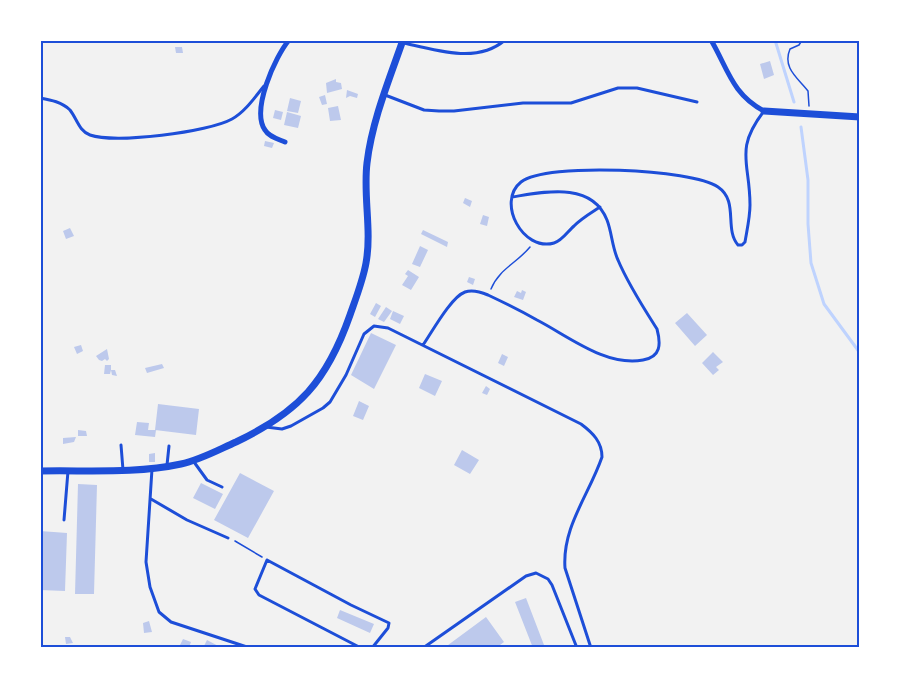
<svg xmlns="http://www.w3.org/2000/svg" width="900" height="688" viewBox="0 0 900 688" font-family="'Varela Round',sans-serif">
<rect width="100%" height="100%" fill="#f2f2f2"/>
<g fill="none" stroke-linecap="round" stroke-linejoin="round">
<path stroke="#bfd3fe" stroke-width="3" d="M775,40L794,102
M801,127L808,180V224L811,263L824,304L860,353"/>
</g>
<path fill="#bdc9ec" d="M175,47H182L183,53H176Z
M770,61L774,75L764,79L760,64Z
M336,79V82L341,83L342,89L327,93L326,83Z
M347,90L358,94L357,98L350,96L346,98Z
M325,95L327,104L322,105L319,97Z
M290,98L301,101L298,113L287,111Z
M338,106L341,120L330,121L328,108Z
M275,110L283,112L281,120L273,118Z
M287,112L301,116L298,128L284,125Z
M265,141L274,143L272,148L264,146Z
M465,198L472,201L470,207L463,203Z
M483,215L489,217L487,226L480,224Z
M70,228L74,236L66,239L63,231Z
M423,230L448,242L447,247L421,234Z
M420,246L428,250L420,267L412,264Z
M408,270L419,277L411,290L402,285L408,276L405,274Z
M469,277L475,279L473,285L467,282Z
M522,290L526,292L523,300L514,297L517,291L521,293Z
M376,303L381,306L375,317L370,314Z
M386,307L392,311L384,322L378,319Z
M393,311L404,316L400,324L390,319Z
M687,313L707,335L695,346L675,323Z
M371,333L396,345L374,389L351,375Z
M81,345L83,351L77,354L74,347Z
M107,349L109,359L107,361L105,359L102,361L99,360L96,356Z
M713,352L723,362L716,367L719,370L713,375L702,363Z
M502,354L508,357L504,366L498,363Z
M162,364L164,368L147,373L145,368Z
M105,365H111V370H115L117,376L112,375L111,370L110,374H104Z
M425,374L442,381L435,396L419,388Z
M486,386L490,389L487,395L482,393Z
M359,401L369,406L363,420L353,416Z
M158,404L199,409L196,435L155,430Z
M137,422L149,423L148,430H156L155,437L135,435Z
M78,430L86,431L87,436H78Z
M76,437L74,442L63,444V438Z
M462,450L479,460L470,474L454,465Z
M155,453V462H149V454Z
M240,473L274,491L248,538L214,520Z
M201,483L223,494L215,509L193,498Z
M78,484L97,485L94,594H75Z
M40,531L67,533L65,591L40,590Z
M526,598L544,645L538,648H533L515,602Z
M340,610L374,624L370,633L337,618Z
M486,617L504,642L496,648H444Z
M149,621L152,632L144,633L143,623Z
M65,637H70L73,643L66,644Z
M183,639L191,642L189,647L180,645Z
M207,640L222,648H203Z"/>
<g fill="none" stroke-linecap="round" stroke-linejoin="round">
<path stroke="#1d4ed8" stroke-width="1.5" d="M802,40L799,45L790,49C782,68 798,78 808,91L809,106
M491,289C499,269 517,263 530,247
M235,541L262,557"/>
<path stroke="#1d4ed8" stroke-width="3" d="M403,43C435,49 476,65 505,40
M385,95L424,110L439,111H454L523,103H571L618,88H637L697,102
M40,98C51,100 62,102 70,110C77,119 79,131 90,135C115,144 209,132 232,119C245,112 255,97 264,86
M600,207C591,213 582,218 574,226C568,231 562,241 554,243C523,252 496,202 521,182C547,162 692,169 718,187C739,201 724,229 738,245H742L745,242C747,230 750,217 750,205C750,162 734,150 764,111
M423,345C432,332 451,297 465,292C473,289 481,292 488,295C505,303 521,311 537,320C568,336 606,367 643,360C661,357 661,344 657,329C643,307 628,284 618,260C612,247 612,233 607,220C592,181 544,192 512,197
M266,427L282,429L291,426L323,408L330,402L346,375L364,334L374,326L388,328L581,424C593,433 602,442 602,457C589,495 562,527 565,568L591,648
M121,445L123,470
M194,462L207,480L222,487
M167,465L169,446
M152,469L146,562L150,587L159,612L171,622L250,648
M151,499L187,520L228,538
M64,520L68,471
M361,648L259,595L255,589L267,560L351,605L389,623L388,628L372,648
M423,648L526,576L536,573L548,579L552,585L577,648"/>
<path stroke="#1d4ed8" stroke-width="5" d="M711,40C728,69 732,94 764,111
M285,142C278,139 269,137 265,130C251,110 275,57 289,40"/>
<path stroke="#1d4ed8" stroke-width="7" d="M764,111L860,117
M40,471C87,470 135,474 181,464C200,460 218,450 236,442C299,412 327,381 350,315C356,298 363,280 366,263C372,230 363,196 367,163C372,121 389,80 403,40"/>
</g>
<rect width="900" height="688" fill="none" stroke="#ffffff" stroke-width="84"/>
<rect x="42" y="42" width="816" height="604" fill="none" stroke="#1d4ed8" stroke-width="2"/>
</svg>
